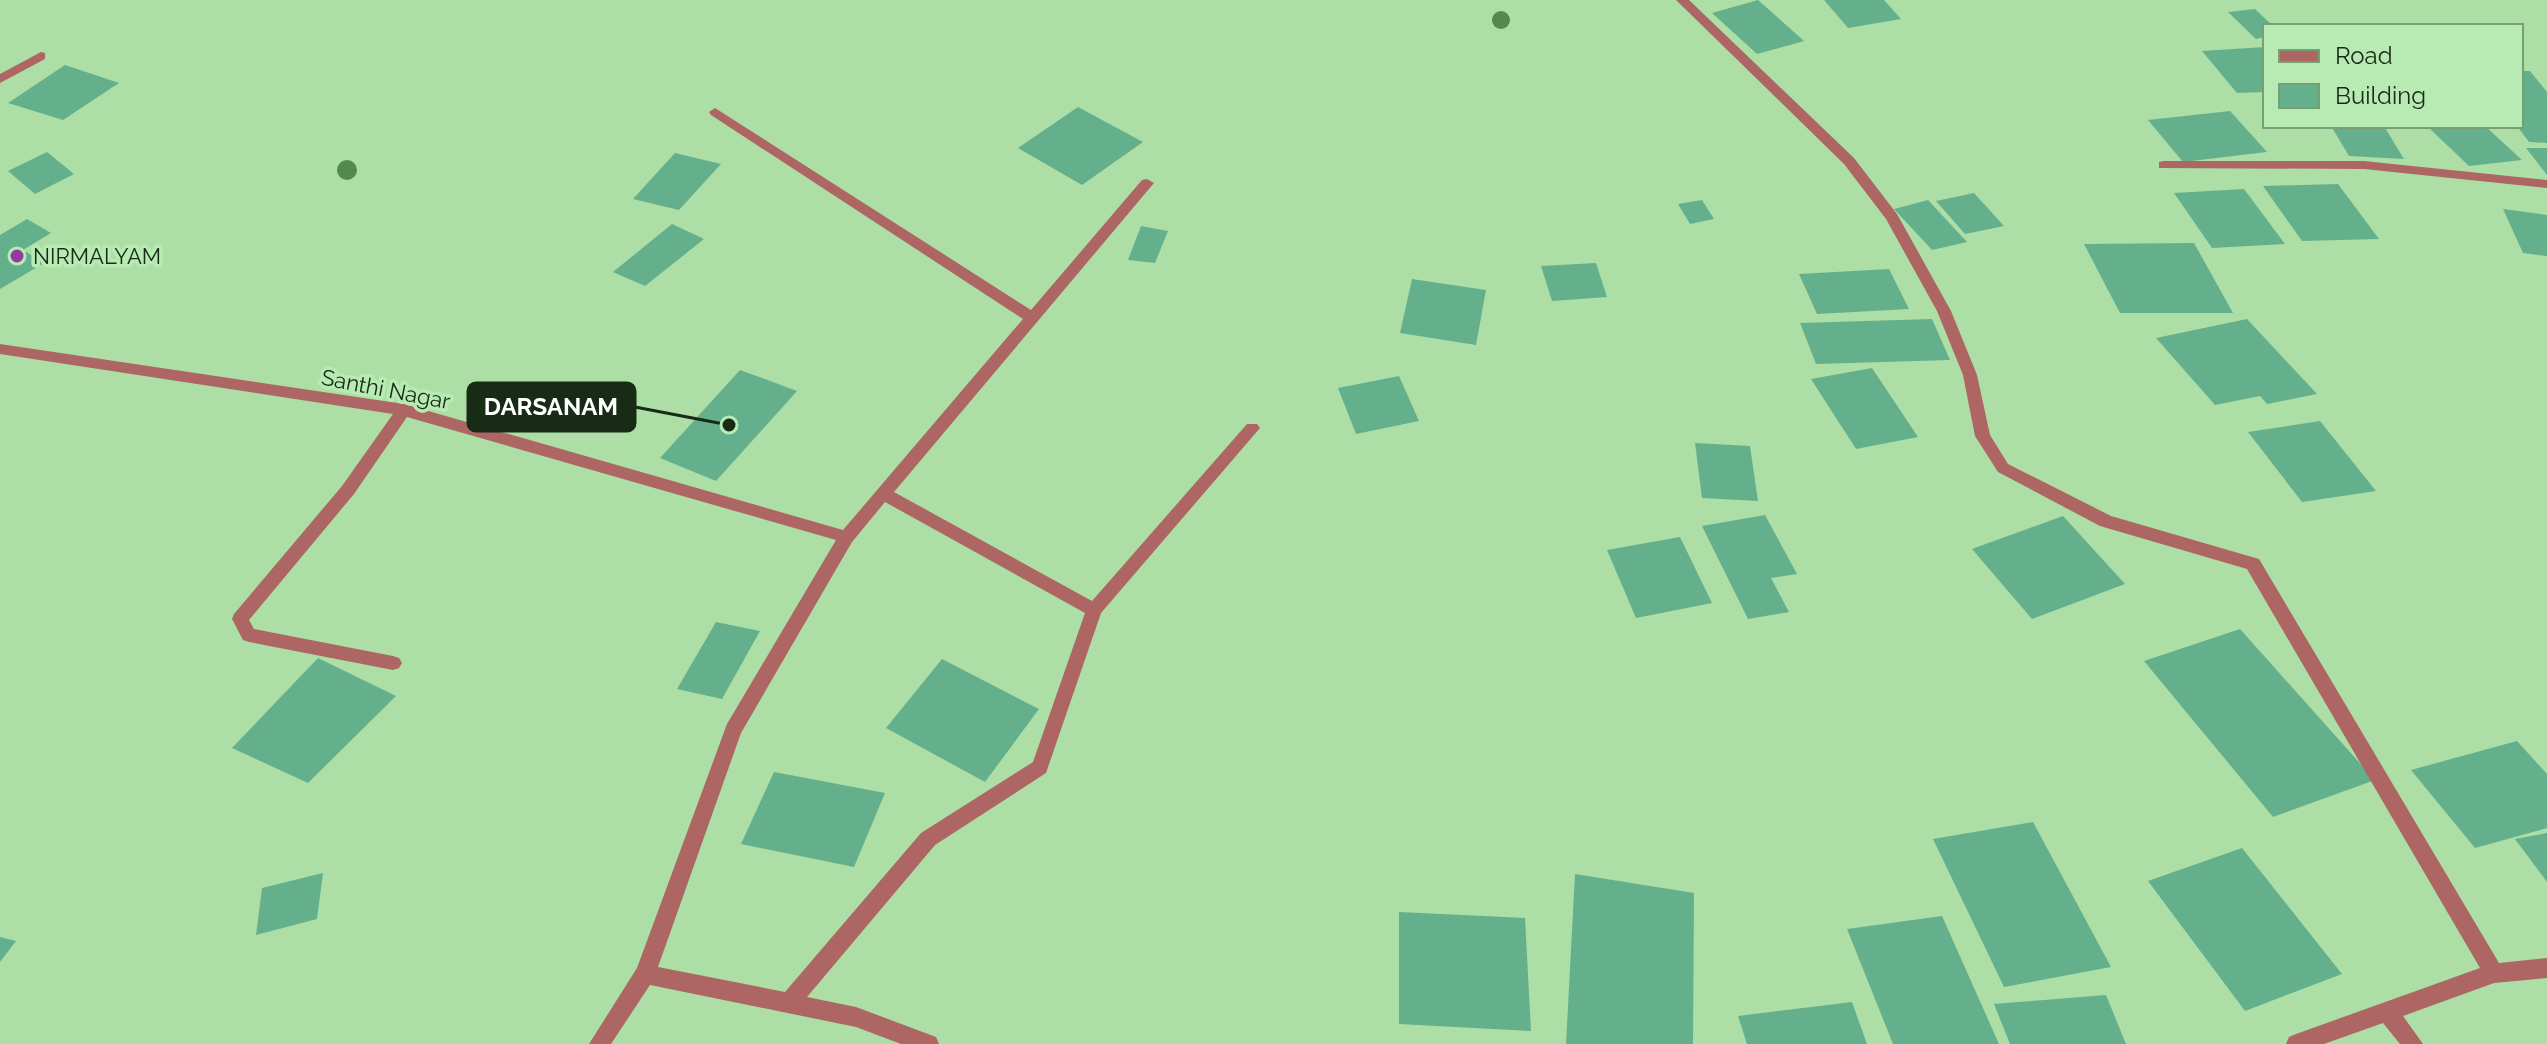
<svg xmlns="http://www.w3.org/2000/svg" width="2547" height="1044" viewBox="0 0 2547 1044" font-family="Raleway,sans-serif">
<rect width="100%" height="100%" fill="#acdea6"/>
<path fill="#65b08c" d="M1758,0L1804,41L1757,54L1712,13Z
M1824,0H1884L1901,19L1848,28Z
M2255,9L2273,26H2265V37L2256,39L2228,12Z
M2265,47V92L2237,93L2202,51Z
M65,65L119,83L63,120L8,103Z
M2521,71H2530L2547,92V143L2529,142L2517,126H2521Z
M1078,107L1143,142L1082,185L1018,148Z
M2230,111L2267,152L2183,162L2148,120Z
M2331,126H2384L2404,159L2349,156Z
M2436,126H2485L2522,160L2469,166L2428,127Z
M2526,148H2547V175Z
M47,152L74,174L35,194L8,171Z
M675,153L721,164L679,210L633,199Z
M2338,184L2379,239L2302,241L2263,186Z
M2244,189L2285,244L2212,248L2174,193Z
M1974,193L2004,226L1965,234L1936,201Z
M1702,200L1714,219L1690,224L1678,204Z
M1928,200L1967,242L1932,250L1894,209Z
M2503,209L2547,215V256L2523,253Z
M27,219L51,233L23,250L44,263L0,289V235Z
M672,224L704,239L645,286L613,272Z
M1141,226L1168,231L1155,263L1128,260Z
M2194,243L2233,313H2120L2084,244Z
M1596,263L1607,297L1552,301L1541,266Z
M1889,269L1909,309L1817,314L1799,274Z
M1412,279L1486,290L1476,345L1400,333Z
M1932,319L1950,360L1816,364L1800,323Z
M2247,319L2317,394L2267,404L2260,396L2215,405L2156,338Z
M1872,368L1918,437L1856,449L1811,379Z
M740,370L797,391L716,481L660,458Z
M1399,376L1419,421L1356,434L1338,388Z
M2320,421L2376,491L2302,502L2248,432Z
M1695,443L1750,446L1758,501L1702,498Z
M1765,515L1797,574L1771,578L1789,612L1748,619L1702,526Z
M2063,516L2125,584L2032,619L1972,549Z
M1680,537L1712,603L1636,618L1607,550Z
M716,622L760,631L722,699L677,689Z
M2240,629L2375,780L2273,817L2144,661Z
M318,658L396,696L308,783L232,748Z
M942,659L1039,709L985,782L886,728Z
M2517,741L2547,774V828L2475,848L2411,770Z
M774,772L885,793L854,867L741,844Z
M2033,822L2111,967L2004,987L1933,839Z
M2547,833V882L2515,839Z
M2242,848L2342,974L2245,1011L2148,881Z
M323,873L317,919L256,935L262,888Z
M1575,874L1694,893L1693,1044H1566Z
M1399,912L1525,918L1531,1031L1399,1024Z
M1942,916L1999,1044H1893L1847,929Z
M0,937L16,941L0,962Z
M2106,995L2126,1044H2010L1994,1004Z
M1852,1002L1867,1044H1747L1738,1016Z"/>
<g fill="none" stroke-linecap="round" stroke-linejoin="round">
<path fill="#ae6664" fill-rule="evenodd" d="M1676,0H1689L1854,158L1897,214L1951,311L1977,375L1990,435L2008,464L2111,516L2259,559L2499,963L2547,958V978L2494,983L2403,1016L2423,1044H2400L2383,1023L2324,1044H2286L2289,1037L2296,1034L2480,968L2247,569L2100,526L1998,472L1975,436L1963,375L1937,311L1886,219L1844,164Z
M41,52L45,53V59L0,83V74Z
M715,108L1031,310L1142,180L1147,179L1154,183L894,492L1092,601L1247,424H1257L1260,428L1101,613L1046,773L935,845L807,997L856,1007L936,1037L939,1044H901L856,1027L650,985L611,1044H589L637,968L727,724L836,540L407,417L354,494L249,620L254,629L393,656L399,658L402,663L399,668L393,670L249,642L243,640L232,619L234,614L342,486L393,414L0,354V344L404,404L843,530L1023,319L711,115L709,112ZM885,502L1085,613L1033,762L921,833L785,992L658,967L741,733L852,542Z
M2164,161H2364L2547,180V188L2364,169L2159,168V162Z"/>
</g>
<g fill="#53894f">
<circle cx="1501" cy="20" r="9"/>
<circle cx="347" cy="170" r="10"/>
</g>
<circle fill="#9438a2" stroke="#b8ebb3" stroke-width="3" cx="17" cy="256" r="8"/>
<g text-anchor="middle" stroke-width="7" stroke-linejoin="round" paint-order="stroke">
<g font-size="22" fill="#172b15" stroke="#b8ebb3" text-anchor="start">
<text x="33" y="264">NIRMALYAM</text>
</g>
<g font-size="22" fill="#172b15" stroke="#b8ebb3">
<text transform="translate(386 389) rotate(11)" y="8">Santhi Nagar</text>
</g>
</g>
<path fill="none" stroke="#172b15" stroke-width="3" d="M729 425L635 407"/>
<circle fill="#172b15" stroke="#b8ebb3" stroke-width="3" cx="729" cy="425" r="8"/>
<rect fill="#172b15" stroke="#172b15" stroke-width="3" x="468" y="383" width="167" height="48" rx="8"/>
<g font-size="24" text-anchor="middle" font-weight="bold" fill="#fff">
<text x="551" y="415">DARSANAM</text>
</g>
<rect x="2263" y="24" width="260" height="104" fill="#b8ebb3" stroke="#789e74" stroke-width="2"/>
<rect x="2279" y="50" width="40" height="12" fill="#ae6664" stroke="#789e74" stroke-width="2"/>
<text x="2335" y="64" font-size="24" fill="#172b15">Road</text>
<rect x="2279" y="84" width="40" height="24" fill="#65b08c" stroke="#789e74" stroke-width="2"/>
<text x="2335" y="104" font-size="24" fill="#172b15">Building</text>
</svg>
